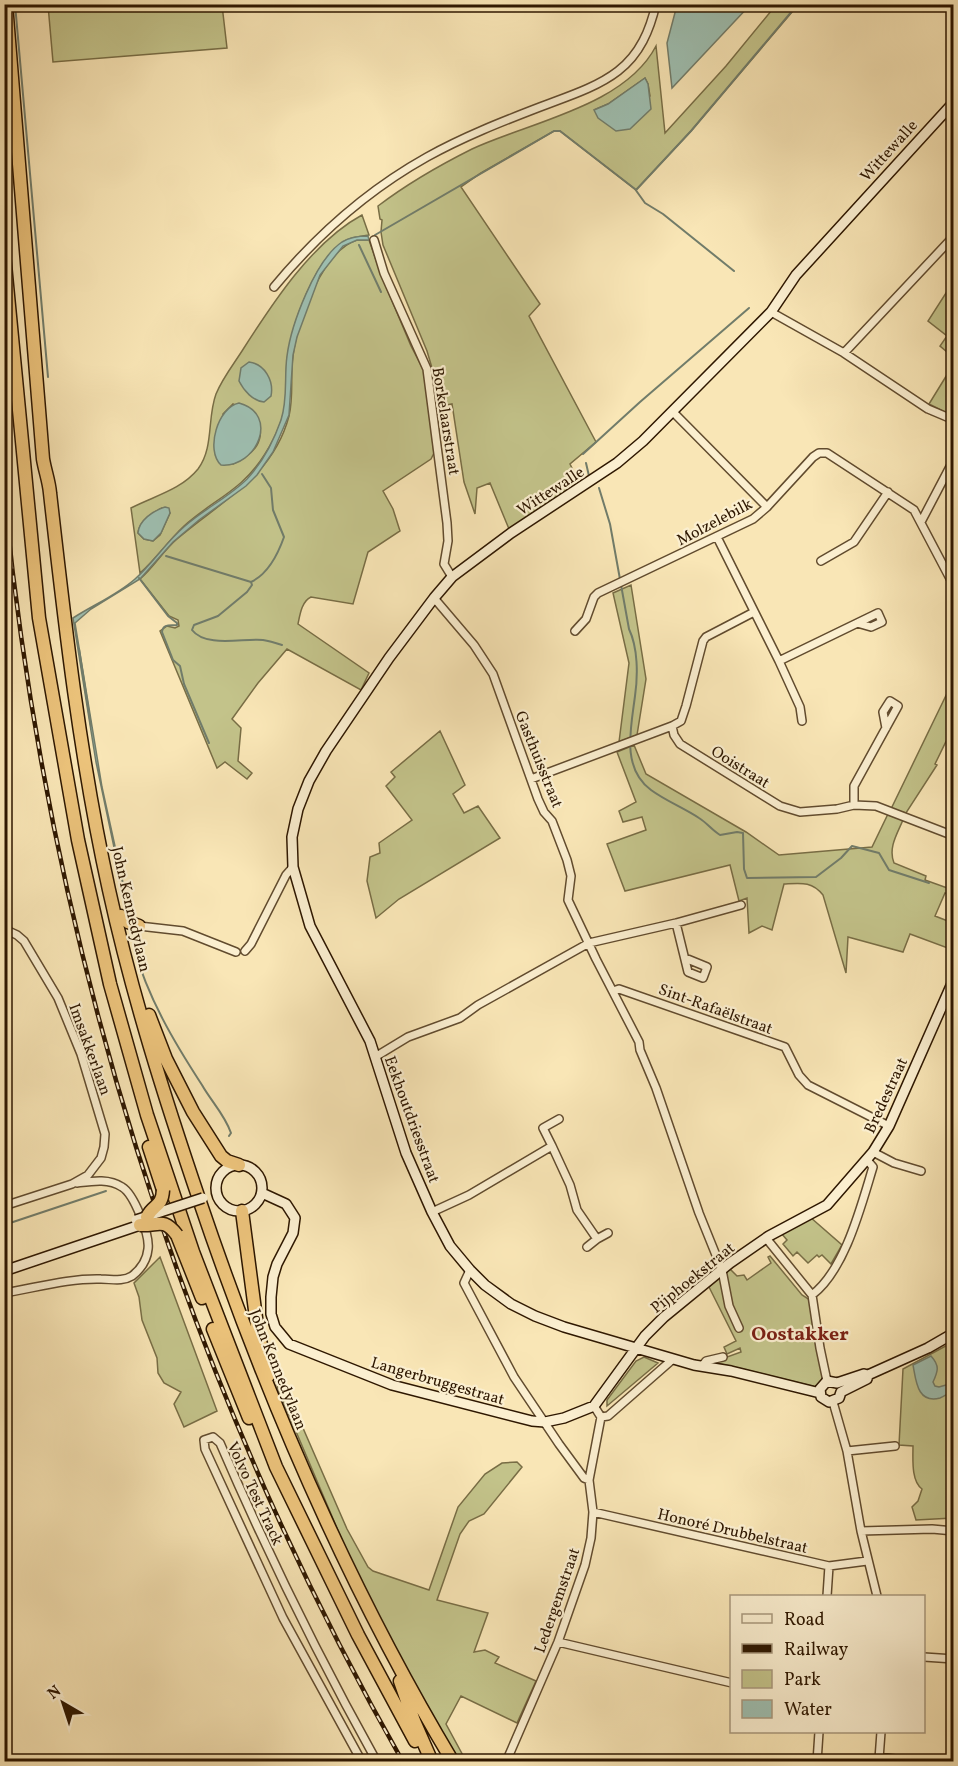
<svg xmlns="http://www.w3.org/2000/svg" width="958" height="1766" viewBox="0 0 958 1766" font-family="Vollkorn,serif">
<rect width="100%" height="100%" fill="#f9e6b6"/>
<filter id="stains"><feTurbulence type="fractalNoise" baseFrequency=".00333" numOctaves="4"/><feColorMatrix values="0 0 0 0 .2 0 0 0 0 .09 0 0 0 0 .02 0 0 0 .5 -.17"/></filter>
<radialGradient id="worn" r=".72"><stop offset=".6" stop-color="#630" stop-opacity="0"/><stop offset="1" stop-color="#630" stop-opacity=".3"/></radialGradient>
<path fill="#c3c38a" stroke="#786d45" stroke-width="1.5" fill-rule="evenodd" d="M48,5H222L227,48L53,62Z
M776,5H798L691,131L636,190L560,131H554L481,173L461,187L540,304L529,316L596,442L570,464L580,485L509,529L490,483L477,488L475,514L464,482L452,404L436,407L432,368L427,351L383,245L381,232L382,220L380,219L378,206C407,184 440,165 472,149C530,122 625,106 656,46L665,133L726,66ZM645,78L648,84L650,96L594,110L608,104Z
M362,215L369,235C360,237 351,236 343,242C315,261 293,321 288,354C285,369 287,384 286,399C284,419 275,438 265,454C242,491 214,499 184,526C168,541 156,559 140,573L131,508C154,496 181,490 198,469C214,448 207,418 216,394C222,379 233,365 242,351C272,304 312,242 362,215ZM233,404L256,416C268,440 254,454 233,464L223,414ZM162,508L170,513L160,535L153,541L144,539L138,533C139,521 152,513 162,508Z
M357,240H369L382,277L411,346L424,371L434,453L431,459L383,491L393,509L400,531L368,552L353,604L311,597C302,601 300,614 298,624L369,673L361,690L287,649L258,683L232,719L241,728L238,761L252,773L247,779L225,762L217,768L160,631L167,626L175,628L179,626L178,620L169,616L140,579C154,567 163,551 177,539C221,501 273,477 289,416C294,396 290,376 293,356C297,322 322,251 357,240Z
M953,282V357L940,346L947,336L928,321Z
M953,365V416L929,404Z
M631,585L646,679L637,735L619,742L629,663L613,593Z
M953,681V727L935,764L937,765L906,813L891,809Z
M440,731L465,785L453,794L464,813L478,806L500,838L399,899L376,918L367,881L370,857L380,853L379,843L412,820L386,786L395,777L391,772Z
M634,745L646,774L746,832L779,855L872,847L888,814L903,820C897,834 888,848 894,863L926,876L925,880L953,890V896L945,893L935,916L953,923V950L910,934L903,952L848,937L846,973L823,895C812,881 801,883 784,884L772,930L762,926L749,933L747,898L739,901L730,865L625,891L607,844L646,830L642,817L623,822L619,811L636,802L617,752Z
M810,1217L842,1245L831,1264L822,1255L819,1257L817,1255L808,1263L797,1252L793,1256L783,1244L787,1240L781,1233Z
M770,1256L802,1295L810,1300L823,1380L816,1387L713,1362L741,1352L740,1348L727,1354L724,1347L736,1341L709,1287L729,1268L737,1276L744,1275L747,1280L771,1263L768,1257Z
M160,1257L217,1411L184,1427L174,1404L181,1392L164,1383L158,1373L157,1358L142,1320L139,1297L134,1283Z
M953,1342V1518L916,1520L912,1507L918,1501L922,1489C911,1481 913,1459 913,1446L899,1445L903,1369Z
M644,1357L658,1363L607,1406V1400L636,1361Z
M279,1373L347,1529L368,1567L373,1571L429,1590L458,1507L485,1474L502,1463L517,1462L522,1467L484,1514L469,1521L460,1534L437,1600L488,1613L474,1652L485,1650L499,1657L495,1663L536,1681L517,1723L461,1696L446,1724L466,1761H458L411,1680L356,1573L278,1389L276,1380Z"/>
<path fill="#9ebfb1" stroke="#717c6a" stroke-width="1.5" d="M677,5H750L672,88L667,43Z
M645,78L648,84L651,109L630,129L616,131L598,118L594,110L608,104Z
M368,236L369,240H357L343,246L320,275L297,337L293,355L289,415L273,452L257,475L246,486L199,520L173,542L140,579L91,609L75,623L102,787L129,910L125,911L126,904L96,762L73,618C93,605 117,595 135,579C153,563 166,542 185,526C204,509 229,497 247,479C262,463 274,440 281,420C288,399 284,377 287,356C291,325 315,260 342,242C350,237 358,236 368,236Z
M249,362C265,364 274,381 271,396L264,402C253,401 244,391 239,381L241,368Z
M239,403C280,414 257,468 221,465C205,450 218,407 239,403Z
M165,507L169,508L170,513L161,533L153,541L144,539L138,533C139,520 153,511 165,507Z
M931,1356C940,1366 938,1371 933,1382L935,1386L939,1387L953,1383V1392C947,1393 946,1396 940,1398C917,1404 916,1380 913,1365Z"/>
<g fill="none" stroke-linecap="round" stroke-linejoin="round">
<path stroke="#717c6a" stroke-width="2" d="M15,4L48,377
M636,190L691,131L798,4
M375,235L554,131H560L635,189L645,203L663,214L734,271
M359,245L381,292
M583,454L640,402L749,308
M586,463L589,476
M599,488L610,524L629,629C638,648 638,675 635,696C631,728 621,768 651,790C666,801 684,808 699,818C707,823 712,830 720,835L737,832L743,833L744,869L747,878L816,877L841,858L852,846L879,853L889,870L929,883
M166,556L251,582L252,585L247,592L218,616L194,625L192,630C206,648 243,638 263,640C270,641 276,643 282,645
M139,578L168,616L177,623V625C171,626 163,623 162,632L173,660L180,666L184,684L209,743
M251,582C268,574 278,554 284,537L273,510L271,488L262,474
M79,649L91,726
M134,948C148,998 174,1042 202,1085C211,1101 225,1115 231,1133L229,1136
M4,1225L106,1191"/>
<defs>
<path id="street" d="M374,240L384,273L427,369L447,523L448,541L444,564L452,577
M274,287C317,235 368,190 427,157C463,137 501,122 540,107C566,97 596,88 618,71C640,54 650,30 656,4
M771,312L844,353L928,409L954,420
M844,353L954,236
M673,412L767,507
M921,522L954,459
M717,537L779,661L800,707L802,721
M821,561L854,542L888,492
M434,598L474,645L493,674L538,799L544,812L552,821L567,860L571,876L568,900L596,959L639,1042L640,1050L656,1088L699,1213L722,1270L729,1306L739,1328
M575,631L586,619L594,597L598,593L753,519L767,507L813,457L819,453H827L914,510L954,586
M779,661L878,613L882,622L871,627L857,623
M672,726L674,735L680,744L780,806L800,812L837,809L854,805L876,806L954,836
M531,779L672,726L681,721L686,706L703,641L706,637L754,612
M854,805V786L898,706L890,701L883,712L886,728
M676,923L688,972L703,978L707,967L685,958
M139,926L183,931L236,952
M4,929L17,935L24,941L58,998L81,1054L105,1134L104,1147L101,1158L88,1175L72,1184L4,1206
M245,951L251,944L286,875L293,867
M613,991L619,989L785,1047L799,1075L808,1085L889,1126
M375,1057L408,1037L460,1018L478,1005L589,943L676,923L741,905
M552,1146L543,1128L559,1119
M873,1152L894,1163L921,1171
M432,1212L469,1195L552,1146L570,1185L577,1210L597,1239L587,1247
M766,1238L812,1295L820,1348L827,1381
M597,1239L608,1233
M470,1270L464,1283L514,1377L559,1444L584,1478L589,1480
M4,1293C35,1288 69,1278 101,1279C112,1279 122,1282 132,1276C141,1269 147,1260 148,1249C150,1235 134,1194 122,1187C109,1178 92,1181 77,1183
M812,1295C845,1270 861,1206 873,1167L867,1160
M702,1366L706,1361L723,1357
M833,1402L847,1451L861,1531L877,1596
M601,1417L608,1416L673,1359
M847,1451L895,1446
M593,1512L829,1566L867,1561
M861,1531L932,1529L954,1531
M827,1596L829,1566
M558,1642L732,1683
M924,1657L954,1659
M879,1757L919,1762
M879,1759L881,1732
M362,1762L283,1618L205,1449L204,1440L213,1437L220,1443C267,1552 319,1658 377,1762
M506,1762L558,1642L585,1565L591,1538L593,1512L589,1480L601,1417L594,1406
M817,1762L819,1732"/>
<path id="secondary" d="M216 1188a23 23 0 1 1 46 0a23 23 0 1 1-46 0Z
M262,1193L286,1204L295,1218L293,1233L277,1264L273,1277L271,1297V1314L275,1327L289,1344L392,1385L532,1421L545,1422L564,1418L594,1406L645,1336L664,1317L730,1263L769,1236L827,1205L873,1152L889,1126L954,979
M4,1271L140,1225
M841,1392L839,1398L829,1402L821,1397L820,1389L827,1381L837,1383L864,1374L868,1375L928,1348L954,1333
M841,1392L867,1379L868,1375
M820,1393L731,1371L694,1365L564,1327L535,1316L511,1304L485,1285L470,1270L450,1246L432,1212L406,1153L370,1041L310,926L293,867L292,837L298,809L309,781L326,751L389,658L434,598L452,577L511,533L617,463L643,441L771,312L796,275L954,102"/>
<path id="highway" d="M6,4L43,459C45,471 49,481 50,493C65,626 80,759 109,890C132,995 165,1099 200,1202C266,1397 347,1585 453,1762
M4,254L39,618L78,840L110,984L147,1115L193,1252L276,1467L358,1635L415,1741
M121,916L128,922L139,926
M149,1015L166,1059L193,1112L221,1156L227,1161L239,1165
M149,1147L163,1190
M242,1211L258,1333L269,1375
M177,1235L202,1298
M213,1329L249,1418
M400,1681L414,1721L432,1762"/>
</defs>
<use href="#street" stroke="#614b2e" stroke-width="10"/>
<use href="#secondary" stroke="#2e1700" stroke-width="12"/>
<use href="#highway" stroke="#2e1700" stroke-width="15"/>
<use href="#street" stroke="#fbefd0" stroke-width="7"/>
<use href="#secondary" stroke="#fbefd0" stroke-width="9"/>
<use href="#highway" stroke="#ecc37b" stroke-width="12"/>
<defs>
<path id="rail" d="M4,492C47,938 181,1372 403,1762"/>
</defs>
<use href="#rail" stroke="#2e1700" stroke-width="4.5"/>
<use href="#rail" stroke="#fbefd0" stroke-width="2" stroke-dasharray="7" stroke-linecap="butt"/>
<defs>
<path id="secondary-bridge" d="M136,1220L203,1198"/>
<path id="highway-bridge" d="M147,1217C153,1204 162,1208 163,1190
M140,1225C159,1226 163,1217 177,1235"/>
</defs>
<use href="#secondary-bridge" stroke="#2e1700" stroke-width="12" stroke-linecap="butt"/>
<use href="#highway-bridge" stroke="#2e1700" stroke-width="15" stroke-linecap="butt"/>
<use href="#secondary-bridge" stroke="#fbefd0" stroke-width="9"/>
<use href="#highway-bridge" stroke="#ecc37b" stroke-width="12"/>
</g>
<g text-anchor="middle" stroke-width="4.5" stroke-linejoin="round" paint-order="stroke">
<g font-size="16" fill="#2e1700" stroke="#fbefd0">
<text transform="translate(888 150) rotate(-48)" y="6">Wittewalle</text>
<text transform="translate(447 421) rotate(81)" y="6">Borkelaarstraat</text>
<text transform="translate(550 490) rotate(-33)" y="6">Wittewalle</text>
<text transform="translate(714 521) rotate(-28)" y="6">Molzelebilk</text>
<text transform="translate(540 759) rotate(68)" y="6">Gasthuisstraat</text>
<text transform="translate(741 766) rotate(32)" y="6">Ooistraat</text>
<text transform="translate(132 909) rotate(77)" y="6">John Kennedylaan</text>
<text transform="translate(716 1008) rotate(20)" y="6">Sint-Rafaëlstraat</text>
<text transform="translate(91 1049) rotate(70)" y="6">Imsakkerlaan</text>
<text transform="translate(885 1095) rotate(-65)" y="6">Bredestraat</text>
<text transform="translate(413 1119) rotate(70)" y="6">Eekhoutdriesstraat</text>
<text transform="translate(692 1277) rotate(-39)" y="6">Pijphoekstraat</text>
<text transform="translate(279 1369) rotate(68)" y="6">John Kennedylaan</text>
<text transform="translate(438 1380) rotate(16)" y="6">Langerbruggestraat</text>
<text transform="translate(256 1493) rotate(65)" y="6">Volvo Test Track</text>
<text transform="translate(733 1530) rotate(13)" y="6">Honoré Drubbelstraat</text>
<text transform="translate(556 1600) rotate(-71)" y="6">Ledergemstraat</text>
</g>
<g font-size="20" font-weight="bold" fill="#7a1f14" stroke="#fbefd0">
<text x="800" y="1340">Oostakker</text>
</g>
</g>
<rect width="958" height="1766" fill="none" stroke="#f9e6b6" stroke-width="24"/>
<rect x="6" y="6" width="946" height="1754" fill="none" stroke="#2e1700" stroke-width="3"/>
<rect x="12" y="12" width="934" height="1742" fill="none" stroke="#2e1700" stroke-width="1.5"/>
<rect x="730" y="1595" width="195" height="138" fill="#fbefd0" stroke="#a9997d" stroke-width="1.5"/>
<rect x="742" y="1614" width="30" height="9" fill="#fbefd0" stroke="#a9997d" stroke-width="1.5"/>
<text x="784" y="1625" font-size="18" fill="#2e1700">Road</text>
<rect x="742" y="1644" width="30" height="9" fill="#2e1700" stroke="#a9997d" stroke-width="1.5"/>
<text x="784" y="1655" font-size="18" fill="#2e1700">Railway</text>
<rect x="742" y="1670" width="30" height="18" fill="#c3c38a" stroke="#a9997d" stroke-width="1.5"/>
<text x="784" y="1685" font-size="18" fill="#2e1700">Park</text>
<rect x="742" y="1700" width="30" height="18" fill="#9ebfb1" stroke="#a9997d" stroke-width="1.5"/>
<text x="784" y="1715" font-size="18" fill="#2e1700">Water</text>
<g transform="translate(63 1703) rotate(321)" stroke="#fbefd0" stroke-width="4.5" paint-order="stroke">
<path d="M0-4.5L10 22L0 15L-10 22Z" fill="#2e1700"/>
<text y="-9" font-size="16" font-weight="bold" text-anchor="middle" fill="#2e1700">N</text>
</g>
<rect width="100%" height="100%" filter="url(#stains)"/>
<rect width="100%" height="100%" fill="url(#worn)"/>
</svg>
